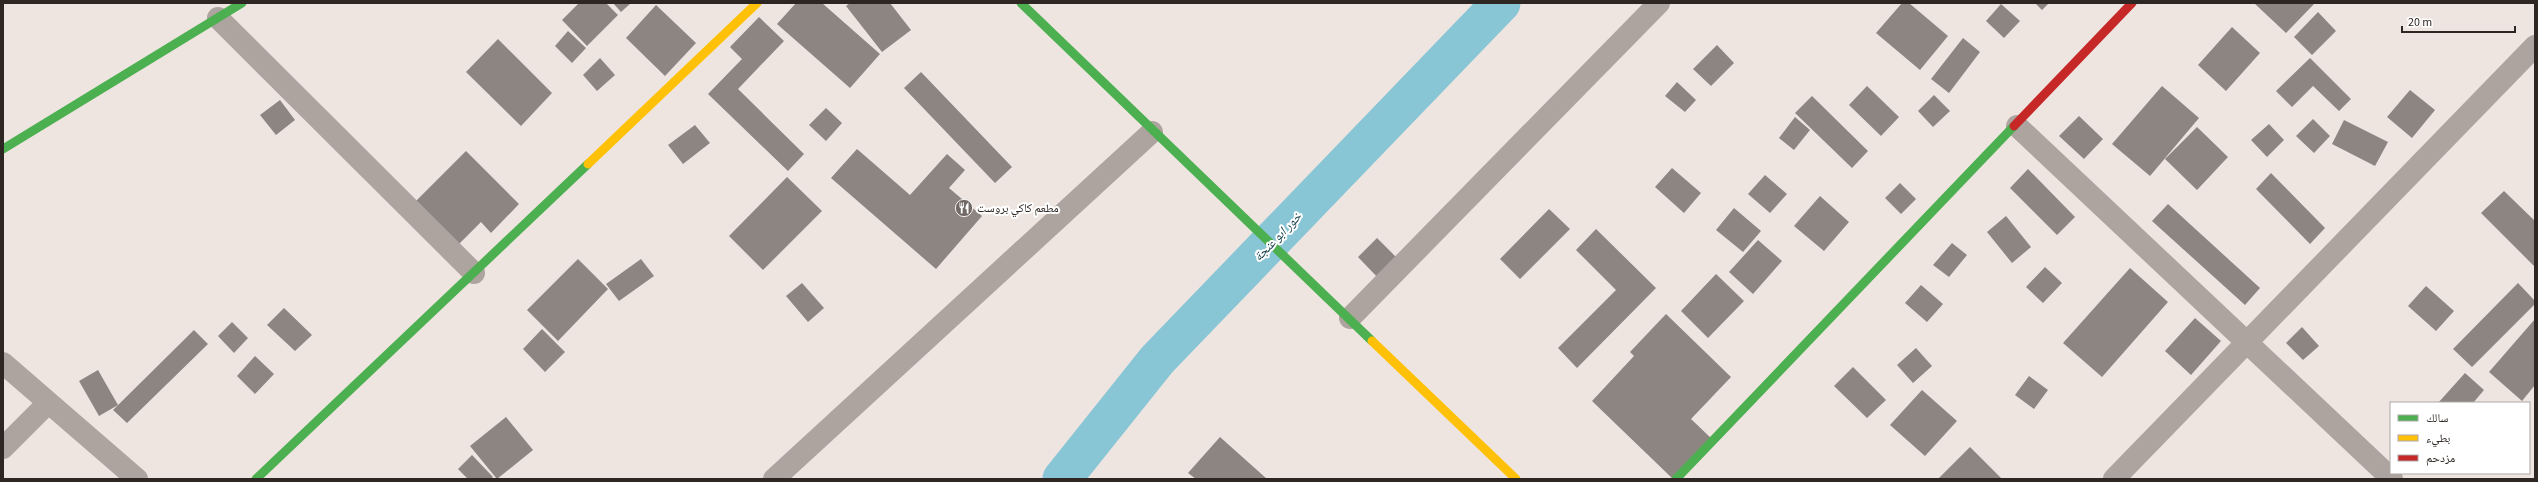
<svg xmlns="http://www.w3.org/2000/svg" width="2538" height="482" viewBox="0 0 2538 482" font-family="'Source Sans 3','Noto Naskh Arabic',sans-serif">
<rect width="100%" height="100%" fill="#eee5e1"/>
<g fill="none" stroke-linecap="round" stroke-linejoin="round">
<path stroke="#88c5d5" stroke-width="39" d="M1062,479L1157,360L1501,3"/>
</g>
<path fill="#8c8582" d="M579,3H606L618,15L587,46L562,20Z
M613,3H631L621,12Z
M796,3H822L880,54L850,88L777,24Z
M850,3H890L911,30L882,52L846,6Z
M1902,3H1909L1948,36L1920,70L1876,33Z
M2035,3H2049L2042,10Z
M2254,3H2315L2286,33Z
M2001,4L2020,21L2004,38L1986,21Z
M656,5L696,43L665,76L626,38Z
M2318,12L2336,31L2312,55L2294,37Z
M759,17L784,41L738,89L804,154L788,171L708,94L742,59L730,47Z
M2232,27L2260,53L2226,91L2198,65Z
M568,31L586,48L572,63L555,46Z
M1963,38L1980,52L1949,93L1931,79Z
M498,39L552,93L521,126L466,72Z
M1717,45L1734,63L1711,86L1693,69Z
M600,58L615,75L597,91L583,75Z
M2310,58L2351,99L2339,111L2313,86L2292,107L2276,91Z
M921,72L1012,167L995,183L904,88Z
M1677,82L1696,100L1685,112L1665,96Z
M1867,86L1899,117L1881,136L1849,105Z
M2162,86L2199,118L2150,176L2112,144Z
M2410,90L2435,110L2412,138L2387,117Z
M1934,95L1950,111L1933,127L1918,111Z
M1812,96L1868,151L1852,168L1795,113Z
M280,100L295,120L276,135L260,115Z
M826,108L842,123L826,141L809,125Z
M2079,116L2103,139L2084,159L2059,136Z
M1795,117L1810,130L1794,150L1779,138Z
M2313,119L2330,136L2314,153L2296,136Z
M2344,120L2388,142L2375,166L2332,144Z
M2269,124L2284,140L2267,157L2251,140Z
M695,125L710,143L683,164L668,145Z
M2197,127L2228,157L2197,190L2165,159Z
M857,149L910,195L947,154L965,170L949,188L982,216L936,269L831,178Z
M466,151L519,204L491,233L481,222L447,256L404,213Z
M1672,168L1701,193L1684,213L1655,187Z
M2028,169L2075,217L2057,235L2010,188Z
M2271,173L2325,228L2310,244L2256,189Z
M1765,175L1787,194L1770,213L1748,194Z
M787,177L822,211L763,270L729,236Z
M1900,183L1916,199L1901,214L1885,198Z
M2504,191L2535,221V267L2481,213Z
M1820,196L1849,222L1824,251L1794,226Z
M2168,204L2260,288L2245,305L2152,221Z
M1734,208L1761,231L1743,252L1716,230Z
M1549,209L1570,229L1520,279L1500,259Z
M2006,216L2031,247L2012,263L1987,232Z
M1596,229L1656,288L1577,368L1558,348L1616,290L1576,250Z
M1377,238L1402,263L1382,282L1358,257Z
M1758,240L1782,261L1753,294L1729,272Z
M1952,243L1967,255L1949,277L1933,265Z
M578,259L608,289L558,341L527,310Z
M641,259L654,276L619,301L606,284Z
M2045,267L2062,283L2043,303L2026,287Z
M2130,268L2168,302L2102,377L2063,343Z
M1716,274L1744,301L1708,338L1681,311Z
M802,283L824,308L808,322L786,296Z
M2518,283L2535,301V304L2472,367L2453,349Z
M1921,285L1943,304L1927,322L1905,303Z
M2426,286L2454,311L2436,331L2408,306Z
M284,308L312,335L295,351L267,325Z
M1666,314L1731,377L1691,419L1713,440L1673,479L1592,401L1634,356L1630,352Z
M2195,318L2221,341L2191,375L2165,351Z
M2535,319V385L2522,401L2489,372Z
M232,322L248,338L234,353L218,336Z
M2302,327L2319,346L2303,360L2286,343Z
M542,329L565,352L545,372L523,349Z
M194,330L208,344L127,423L113,410Z
M1916,348L1932,366L1913,383L1897,365Z
M255,356L274,374L255,394L237,376Z
M1853,367L1886,400L1867,418L1834,386Z
M98,370L118,405L99,416L79,381Z
M2465,373L2484,390L2473,403H2438Z
M2029,376L2048,390L2034,409L2015,395Z
M1922,390L1957,421L1925,456L1890,425Z
M506,417L533,450L497,479L470,446Z
M1220,437L1267,479H1196L1188,473Z
M1970,447L2002,479H1938Z
M472,455L493,477L491,479H468L458,469Z"/>
<g fill="none" stroke-linecap="round" stroke-linejoin="round">
<path stroke="#ada39f" stroke-width="22" d="M218,18L474,273
M2017,126L2392,479
M1350,318L1659,3
M3,363L137,479
M3,448L47,404
M774,479L1152,132
M2114,479L2535,46"/>
<path stroke="#4caf50" stroke-width="9" d="M1021,3L1372,341
M3,149L242,3
M256,479L588,164
M1676,479L2014,126"/>
<path stroke="#ffc107" stroke-width="9" d="M588,164L757,3
M1372,341L1516,479"/>
<path stroke="#c62828" stroke-width="9" d="M2014,126L2132,3"/>
</g>
<defs>
<symbol id="restaurant-disc" viewBox="-11 -11 22 22"><circle r="9.5" fill="#716966" stroke="#fff"/><path d="M-5-6h1v4h1v-4h1v4h1v-4h1v5L-1.5 .5V6h-2V.5L-5-1ZM5-6V6H3V1.5H1.5Q1.5-4 5-6Z" fill="#fff"/></symbol>
</defs>
<g fill-rule="evenodd">
<use href="#restaurant-disc" x="954" y="198" width="20" height="20"/>
</g>
<g text-anchor="middle" stroke-width="4" stroke-linejoin="round" paint-order="stroke">
<g font-size="12" fill="#2d2623" stroke="#fff" text-anchor="start">
<text x="977" y="212">مطعم كاكي بروست</text>
</g>
<g font-size="13" font-style="italic" fill="#143e49" stroke="#fff">
<text transform="translate(1277 236) rotate(-46)" y="5">خور ابو عنجة</text>
</g>
</g>
<rect width="2538" height="482" fill="none" stroke="#2d2623" stroke-width="8"/>
<rect x="2390" y="402" width="140" height="72" fill="#ffffff" stroke="#aba8a7"/>
<rect x="2398" y="415" width="20" height="6" fill="#4caf50" stroke="#aba8a7"/>
<text x="2426" y="422" font-size="12" fill="#2d2623">سالك</text>
<rect x="2398" y="435" width="20" height="6" fill="#ffc107" stroke="#aba8a7"/>
<text x="2426" y="442" font-size="12" fill="#2d2623">بطيء</text>
<rect x="2398" y="455" width="20" height="6" fill="#c62828" stroke="#aba8a7"/>
<text x="2426" y="462" font-size="12" fill="#2d2623">مزدحم</text>
<path d="M2402 26v6h113v-6" fill="none" stroke="#2d2623" stroke-width="2"/>
<text x="2408" y="26" font-size="12" fill="#2d2623" stroke="#ffffff" stroke-width="3" paint-order="stroke">20 m</text>
</svg>
